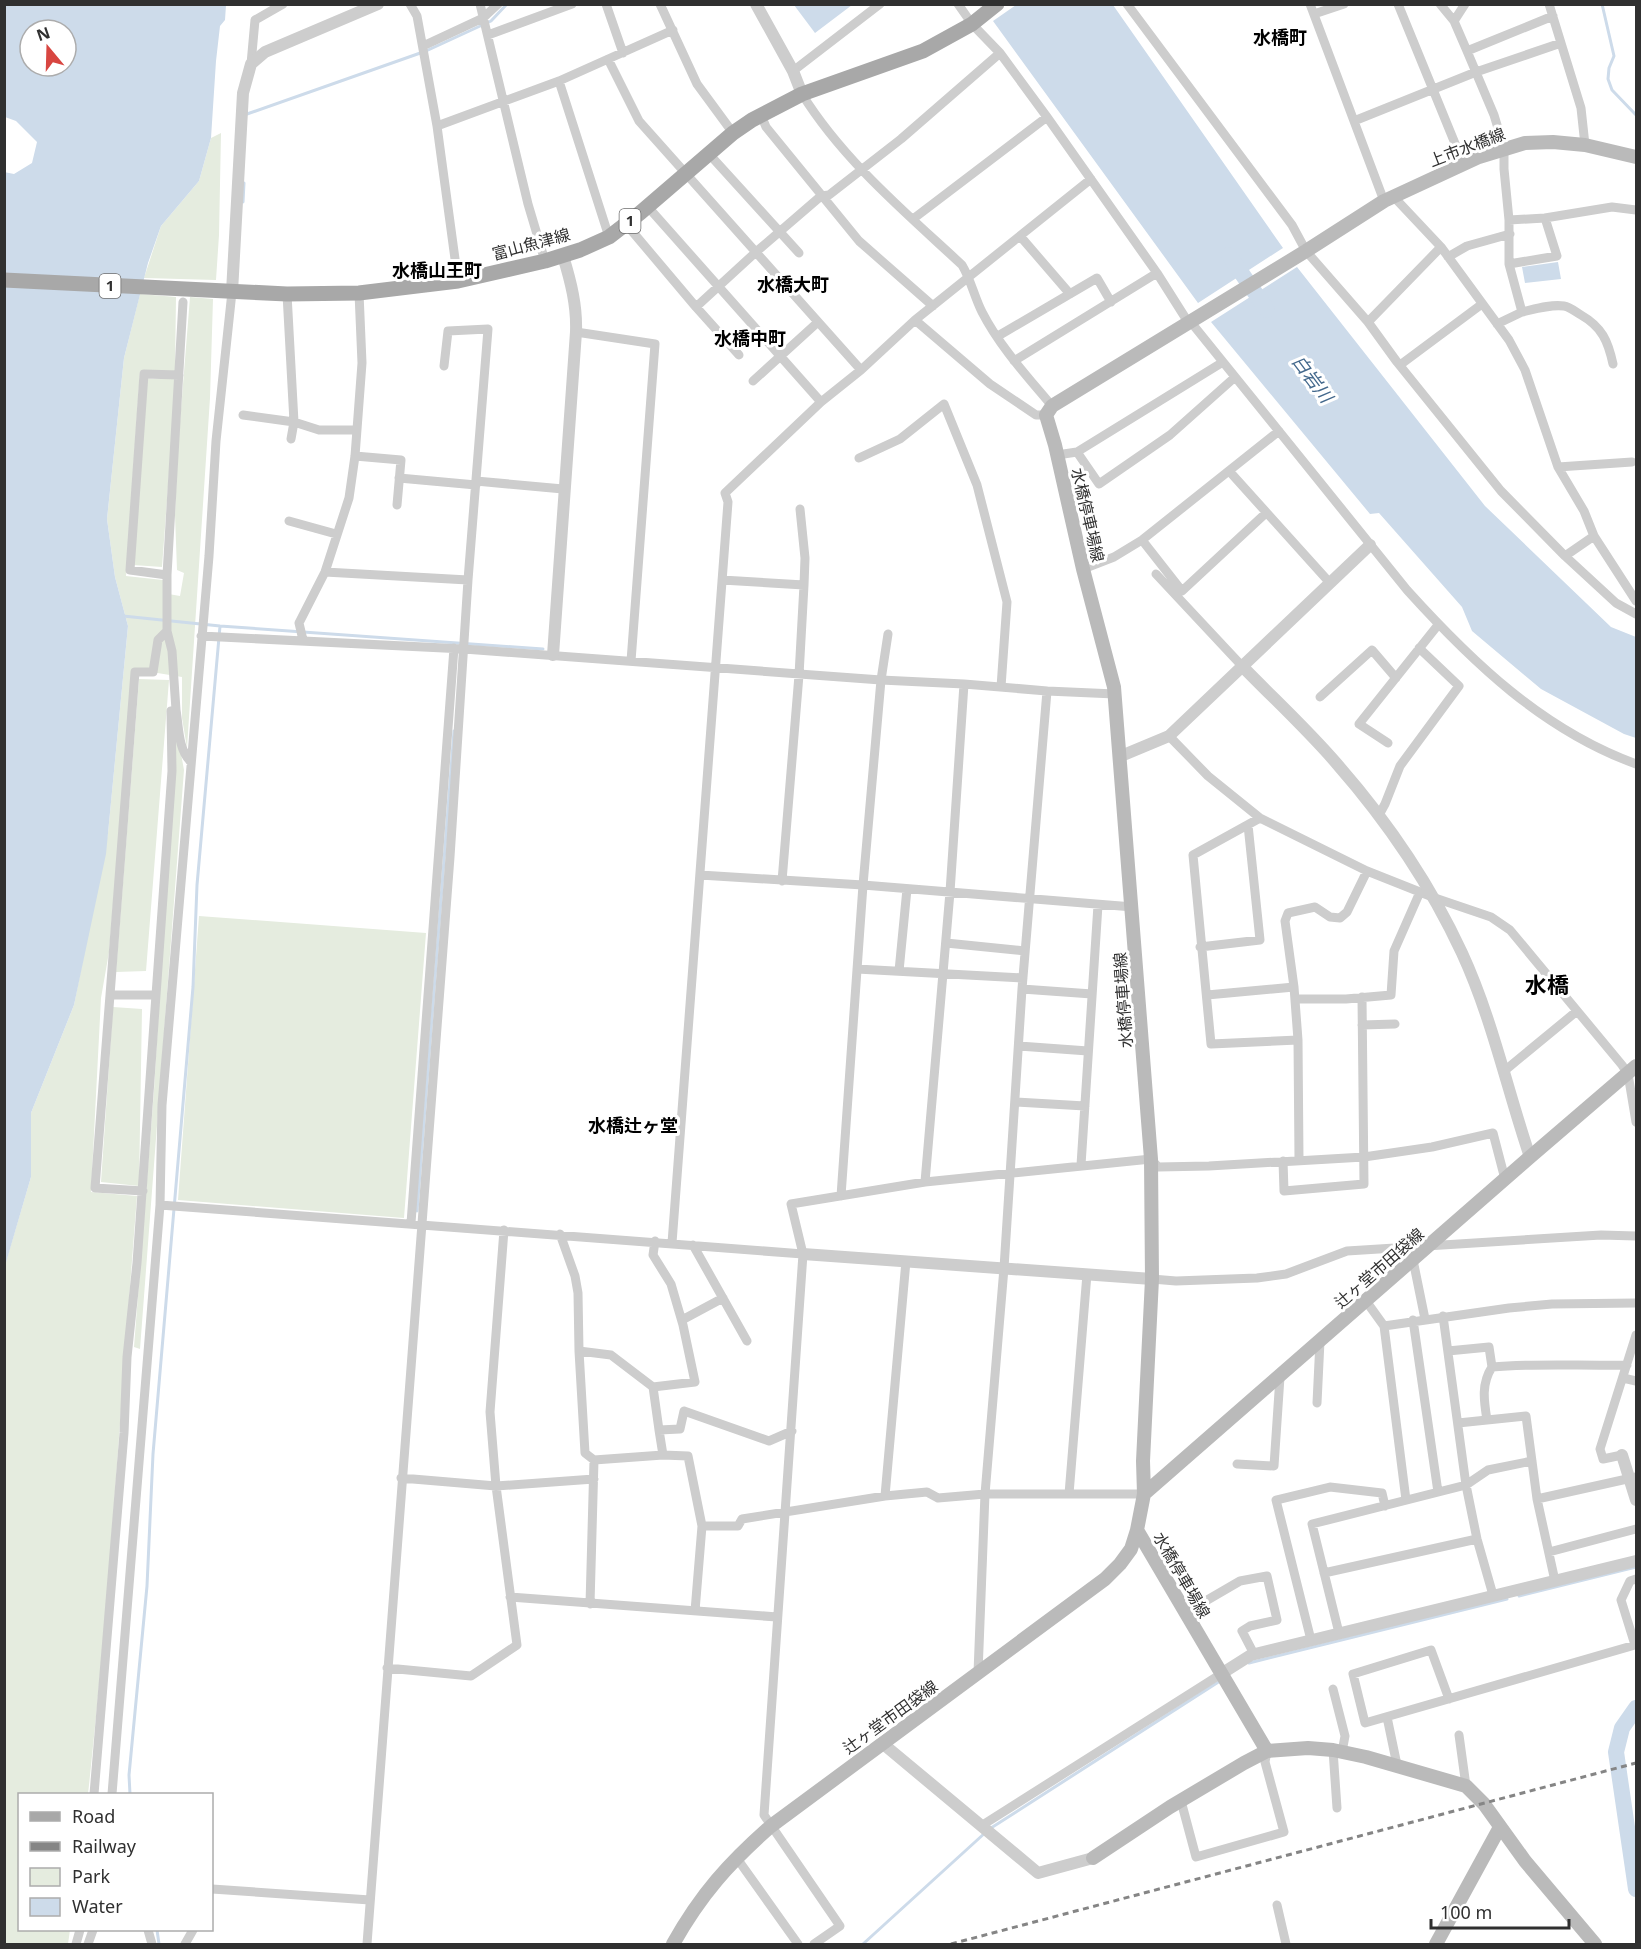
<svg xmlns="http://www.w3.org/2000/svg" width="1641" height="1949" viewBox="0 0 1641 1949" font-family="'Noto Sans','Noto Sans JP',sans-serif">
<rect width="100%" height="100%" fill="#fff"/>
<path fill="#e5ecdf" d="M221,133L219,235L216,280L144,278L161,226L199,181L211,138Z
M140,294L176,297L175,371H140L126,576L163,580V593L180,596L184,573L177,570L175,515L178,447L190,297L213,299L210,398L187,748L182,718V677L133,669L109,952L101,998L91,1192L137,1196C121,1395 110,1595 88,1794H20V1930H70L68,1944H5V1265L31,1177V1113L74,1005L108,833L128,626L115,577L107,519L124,358Z
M147,379H176L162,567L133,565Z
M139,679L169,680L146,971L116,972Z
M176,726L184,770L140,1349L134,1347L154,1090Z
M199,916L426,933L404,1218L178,1200Z
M113,1007L142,1009L139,1186L101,1182Z"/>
<path fill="#cddbea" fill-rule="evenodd" d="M5,5H226L225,20L220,26L216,61L211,138L199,181L161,226L148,263L124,358L107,519L115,577L128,626L106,854L74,1005L31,1113V1177L5,1266L4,172L14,174L32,163L37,142L16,121L5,117ZM30,30H66V66H30Z
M794,5H852L815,33Z
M1016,5H1113L1283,248L1198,303L993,21Z
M1558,262L1561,279L1525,283L1522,267Z
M1297,267L1485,506L1611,627L1636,637V738L1624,734L1541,689L1472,631L1462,607L1379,513L1370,514L1211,322Z"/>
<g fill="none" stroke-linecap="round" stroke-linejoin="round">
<path stroke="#cddbea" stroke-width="3" d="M1602,4L1614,56L1609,68L1608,79L1612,90L1636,115
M247,114L426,51L491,21L507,4
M243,202L244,183
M123,616L220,626L543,649
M417,1211L454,731
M1519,1596L1636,1567
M1249,1663L1507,1599
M130,1794L129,1775L147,1586L153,1454L193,987L197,885L220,626
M991,1828L1220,1681
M157,1930L159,1944
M863,1944L986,1832"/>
<path stroke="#cddbea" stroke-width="16" d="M1229,255L1267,310
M1636,1708L1622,1728L1616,1752L1636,1889"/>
<path stroke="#cdcdcd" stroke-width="9" d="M410,4L417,16L437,126L458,281
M480,4L528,204L545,261
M606,4L623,53
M660,4L697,84L733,133
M958,4L972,24L1000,53L1047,117L1157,273L1188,322L1194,326L1407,590C1473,663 1543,730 1636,764
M1127,4L1292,225L1306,251L1368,322L1397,362L1501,491L1565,556L1594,536
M1310,4L1384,201
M1398,4L1463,163
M1440,4L1454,21L1467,51L1494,115L1504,148V169L1509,220V264L1522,312L1497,324
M1549,4L1581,108L1585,145
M1314,14L1344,4
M1454,21L1465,4
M488,35L572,4
M423,46L483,18L498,4
M1467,51L1553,16
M608,59L639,121L861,370
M251,64L255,20L283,4
M793,71L880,4
M559,81L609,237
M802,94C843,160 905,212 962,265C971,280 974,296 982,312C1000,347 1027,376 1052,406
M761,115L766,127L859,241L933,306
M1354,121L1476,72L1561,43
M437,126L559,81L673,30
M709,154L799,253
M1393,196L1441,247L1509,340L1525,370L1558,467L1584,511L1594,536L1636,601
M648,207L821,402
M913,219L1047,117
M1509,220L1545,218
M626,224L696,307L756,252L821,196L829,195L901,139L1000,53
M1020,236L1070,294
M1448,257L1467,246L1510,234
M1509,264L1557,256L1545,218L1612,207L1636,210
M287,294L294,422L291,439
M696,307L739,355
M1522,312C1535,309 1551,304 1564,306C1570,307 1576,312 1581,315C1602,327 1608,341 1613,364
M915,320L990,384L1036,415H1046
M1368,322L1441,247
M576,332L655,344L631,661
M998,336L1097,278L1111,302
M1014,361L1157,273
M1400,365L1482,304
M179,375L144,374L130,570L167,575L183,302
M753,381L818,322
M243,415L294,422L319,430H356
M1077,452L1223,362
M1057,455L1077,452L1099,484L1170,435L1234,378
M355,456L401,460L397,505
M859,458L900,439L944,404L977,485L1007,602L1001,687
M1558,467L1632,462
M1230,472L1330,583
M399,478L476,485
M476,481L563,489
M289,521L336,534
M1142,540L1182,591L1266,513
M1565,556L1616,603L1636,614
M1083,569L1114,557L1142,540L1279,431
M325,572L468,580
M1156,574L1242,666
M167,575V631L158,640L153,672H135L110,995H156L172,771L171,711L176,710C179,728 178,749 191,762
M722,580L804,585L805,558L800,509
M167,631L172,651L176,710
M201,636L464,649L881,680L964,684L1047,691L1115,694
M303,640L299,623L325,572L349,498L355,456L362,363L359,293
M1320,697L1372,650L1396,678
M1169,736L1208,776L1260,818L1367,871L1435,898L1491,917L1510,930L1622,1065L1628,1074L1636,1122
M1388,743L1359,724L1438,625
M1379,815L1385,804L1400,766L1459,686L1419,648
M1260,818L1193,855L1211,1044L1298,1040
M700,875L863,885L1133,907
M782,881L799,675L804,585
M946,943L1025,951
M1200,947L1260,940L1248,825
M857,969L1023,978
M899,971L907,889
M1294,987L1285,921L1288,913L1315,907L1330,917L1340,918L1347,912L1367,871
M1022,989L1092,994
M110,995L95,1188L143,1191
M1207,995L1294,987L1298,1040L1299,1160
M1295,999H1346L1391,995L1394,951L1420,892
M1362,1025L1395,1024
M1019,1046L1088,1051
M1503,1072L1577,1011
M1016,1102L1085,1106
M1283,1161L1284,1191L1364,1184L1362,997
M1081,1165L1098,905
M925,1182L950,892L964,684
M841,1196L863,885L881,680L888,634
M160,1205L803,1254
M411,1223L454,648
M560,1234L575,1276L578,1293L579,1351L585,1453L594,1460L590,1604
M672,1243L728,502L725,493L821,402L861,370L915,320L1091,179
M693,1245L747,1341
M1413,1260L1425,1319
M1152,1279L1176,1281L1257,1278L1286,1274L1347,1251L1601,1235L1636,1236
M1366,1301L1384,1326L1406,1500
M1443,1316L1466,1485L1477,1539L1493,1595
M682,1320L723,1298
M1413,1320L1438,1492
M1384,1326L1509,1308L1552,1304L1636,1303
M579,1351L611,1355L653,1387L659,1430L680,1429L684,1411L769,1441L792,1431
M1448,1351L1489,1347L1492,1367C1537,1363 1582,1366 1627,1365
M1623,1378L1636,1381
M653,1387L695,1382L683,1325L671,1284L653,1255L655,1241
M1317,1403L1320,1341
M1487,1420C1484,1401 1481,1384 1492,1367
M1458,1423L1526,1416L1537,1499
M663,1455L688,1456L702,1526H738L742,1519L885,1496L927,1492L938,1498L985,1494H1144
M1622,1455L1603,1459L1600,1449L1636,1335
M594,1460L663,1455L659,1430
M1237,1464L1274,1466L1280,1377
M401,1478L496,1486L594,1479
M1069,1494L1087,1274
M885,1496L906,1261
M1549,1552L1636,1529
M1324,1573L1477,1539
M1555,1581L1537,1499L1636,1477
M510,1597L777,1617
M695,1611L702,1526
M1185,1613L1240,1581L1267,1576L1277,1620L1250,1626L1242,1631L1254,1654
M1339,1633L1312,1524L1466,1485L1488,1470L1532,1461
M1311,1640L1276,1500L1330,1487L1382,1493L1385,1506
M387,1668L471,1676L517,1645L496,1486L490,1412L504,1230
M978,1673L985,1494L1004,1268L1022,989L1047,691
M1333,1689L1345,1736L1342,1752
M1449,1699L1431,1650L1353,1674L1365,1723L1635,1645L1621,1600L1630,1581L1636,1579
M1387,1717L1397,1765
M1459,1735L1466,1786
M1333,1750L1337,1808
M94,1794L124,1433L127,1357L137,1263L156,995
M112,1794L160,1205L162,1105L209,556L216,441L232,292
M1181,1801L1196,1857L1284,1832L1265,1762L1267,1751
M981,1826L1221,1674
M736,1857L798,1944
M212,1889L370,1900
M1277,1905L1286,1944
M148,1930L152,1944
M76,1944L80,1930
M88,1944L93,1930
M185,1944L193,1930
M367,1944L450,857L468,580L488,329L448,331L444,366
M814,1944L840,1926L764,1815L803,1254L791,1204L925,1182L1151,1159L1158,1167L1209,1166L1364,1157L1432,1147L1493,1133L1505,1179"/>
<path stroke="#cdcdcd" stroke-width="12" d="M756,4L793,71L802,94
M232,292L243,93L251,64L265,52L378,4
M553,655L576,332C577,306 571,282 563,256
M1242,666C1273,698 1307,729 1337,764C1387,821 1430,884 1462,953C1492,1018 1507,1089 1530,1157
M1121,756L1169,736L1370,545
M803,1254L1152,1279
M1622,1455L1636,1500
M1221,1674L1251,1655L1636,1561
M882,1743L1038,1873L1093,1858"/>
<path stroke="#bababa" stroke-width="14" d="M1144,1494L1530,1157L1636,1066
M1137,1530L1267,1751
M1093,1858L1170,1807L1244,1763L1267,1751L1308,1748L1333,1750L1366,1757L1466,1786L1484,1804L1525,1861L1595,1944
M673,1944C701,1894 729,1863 771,1826L1105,1579L1120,1564L1131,1549L1137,1530L1144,1494L1143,1461L1152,1279L1151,1159L1114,687L1083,569L1055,445L1046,415L1052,406L1306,251L1384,201L1479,157L1525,143L1553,142L1585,145L1636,157
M1436,1944L1500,1827"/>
<path stroke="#a8a8a8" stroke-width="15" d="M4,280L287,294L359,293L458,281L545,261L580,250L609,237L640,213L733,133L752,120L802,94L923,51L972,24L997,4"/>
<path stroke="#858585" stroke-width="3" stroke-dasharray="6 4.5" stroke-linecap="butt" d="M951,1944L1636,1763"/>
</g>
<g text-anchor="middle" stroke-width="6" stroke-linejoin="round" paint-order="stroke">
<g fill="#fff" stroke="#6e6e6e" stroke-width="1.5">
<rect x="619.5" y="209" width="21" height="24" rx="4.5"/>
<rect x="99.5" y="274" width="21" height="24" rx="4.5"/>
</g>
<g font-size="15" font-weight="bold" fill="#303030">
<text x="630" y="226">1</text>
<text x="110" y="291">1</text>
</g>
<g font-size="16" fill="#303030" stroke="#fff">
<text transform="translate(1467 147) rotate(-21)" y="6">上市水橋線</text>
<text transform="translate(531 244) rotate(-15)" y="6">富山魚津線</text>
<text transform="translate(1088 515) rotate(77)" y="6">水橋停車場線</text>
<text transform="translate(1123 1000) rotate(-94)" y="6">水橋停車場線</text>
<text transform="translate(1379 1268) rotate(-41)" y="6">辻ヶ堂市田袋線</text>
<text transform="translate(1182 1575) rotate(60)" y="6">水橋停車場線</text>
<text transform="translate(890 1717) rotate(-36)" y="6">辻ヶ堂市田袋線</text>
</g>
<g font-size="18" font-weight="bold" fill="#000" stroke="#fff">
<text x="1280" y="44">水橋町</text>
<text x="437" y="277">水橋山王町</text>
<text x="793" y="291">水橋大町</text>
<text x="750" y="345">水橋中町</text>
<text x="633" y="1132">水橋辻ヶ堂</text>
</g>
<g font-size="18" font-style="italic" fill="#43688c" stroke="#fff">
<text transform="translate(1312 379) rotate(53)" y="6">白岩川</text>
</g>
<g font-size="22" font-weight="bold" fill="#000" stroke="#fff">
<text x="1547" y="993">水橋</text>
</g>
</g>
<rect width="1641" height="1949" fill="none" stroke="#303030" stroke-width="12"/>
<rect x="18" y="1793" width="195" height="138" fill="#ffffff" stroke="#acacac" stroke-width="1.5"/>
<rect x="30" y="1812" width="30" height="9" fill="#a8a8a8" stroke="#acacac" stroke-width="1.5"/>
<text x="72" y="1823" font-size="18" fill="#303030">Road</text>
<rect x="30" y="1842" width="30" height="9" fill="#858585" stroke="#acacac" stroke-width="1.5"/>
<text x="72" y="1853" font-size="18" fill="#303030">Railway</text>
<rect x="30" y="1868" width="30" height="18" fill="#e5ecdf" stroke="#acacac" stroke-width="1.5"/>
<text x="72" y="1883" font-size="18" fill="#303030">Park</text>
<rect x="30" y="1898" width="30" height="18" fill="#cddbea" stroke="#acacac" stroke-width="1.5"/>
<text x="72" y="1913" font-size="18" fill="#303030">Water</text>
<g transform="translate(48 48) rotate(341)"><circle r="28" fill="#ffffff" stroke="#acacac" stroke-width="1.5"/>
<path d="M0-4.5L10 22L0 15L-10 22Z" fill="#d84641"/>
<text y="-9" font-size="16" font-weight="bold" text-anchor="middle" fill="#303030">N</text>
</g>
<path d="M1431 1919v9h138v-9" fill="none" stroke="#303030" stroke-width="3"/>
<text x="1440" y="1919" font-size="18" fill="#303030" stroke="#ffffff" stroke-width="4.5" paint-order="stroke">100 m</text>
</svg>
